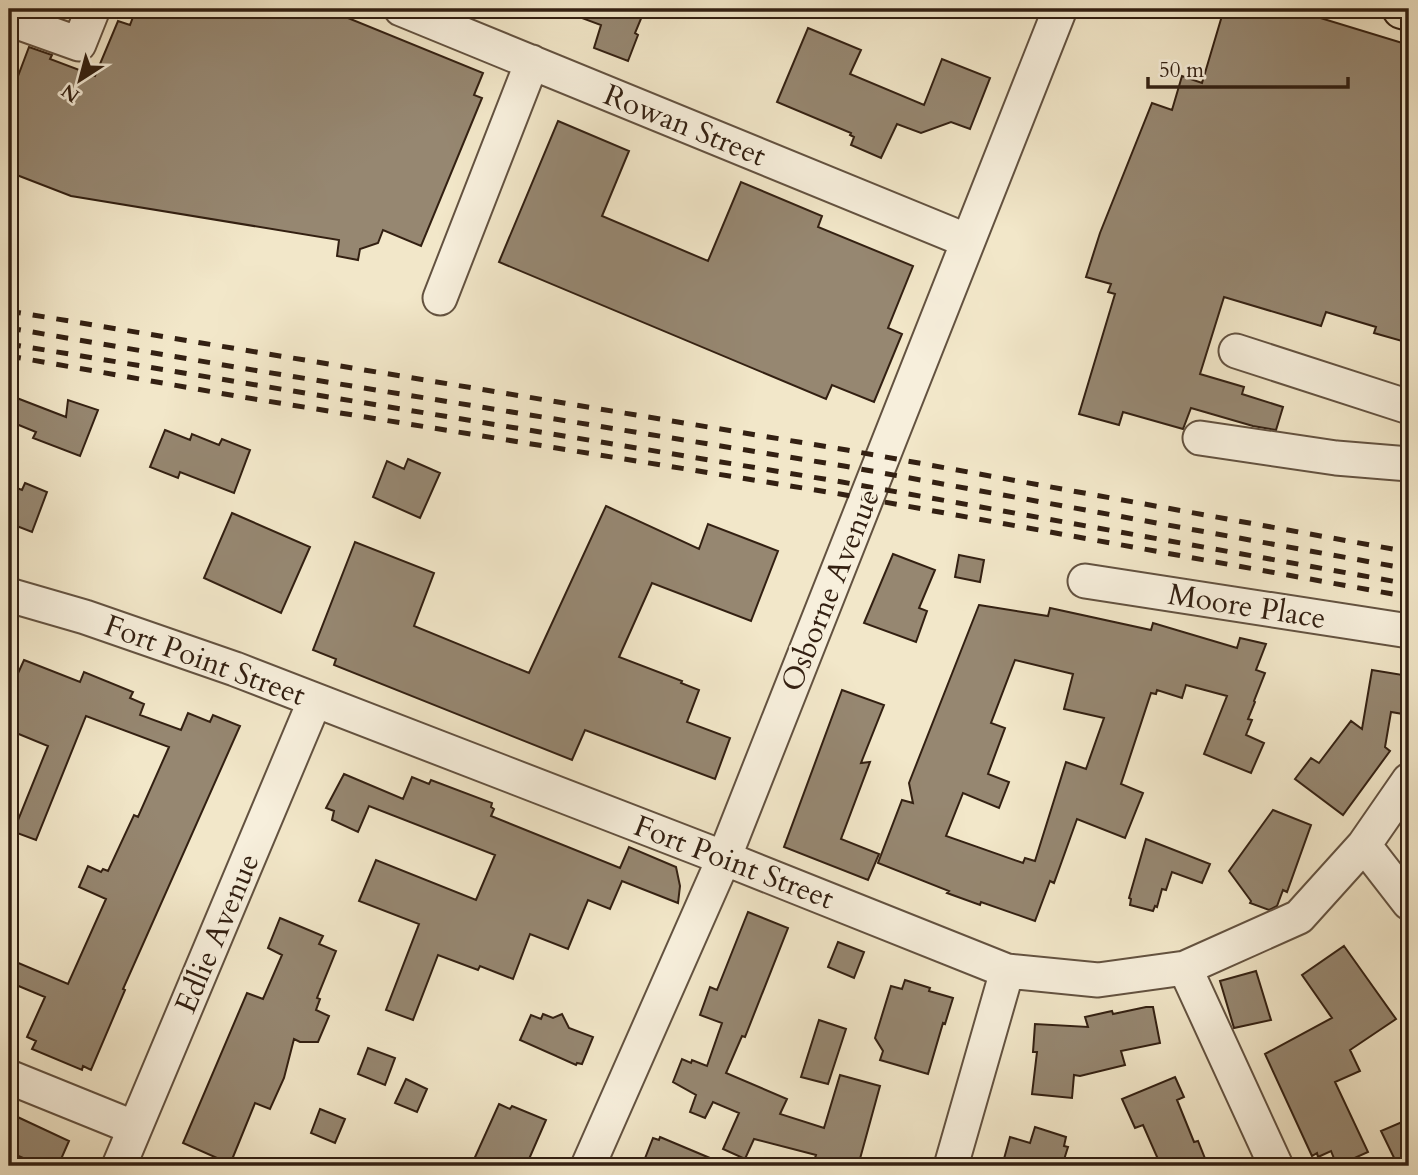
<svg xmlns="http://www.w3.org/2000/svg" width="1418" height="1175" viewBox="0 0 1418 1175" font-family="Cardo,serif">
<rect width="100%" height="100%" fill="#f2e7c9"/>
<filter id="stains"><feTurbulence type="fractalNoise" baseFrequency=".00286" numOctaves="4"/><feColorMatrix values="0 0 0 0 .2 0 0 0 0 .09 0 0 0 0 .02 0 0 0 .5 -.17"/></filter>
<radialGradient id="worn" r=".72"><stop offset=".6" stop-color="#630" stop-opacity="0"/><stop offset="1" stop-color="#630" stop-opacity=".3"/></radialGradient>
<path fill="#968771" stroke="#332012" stroke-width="2" fill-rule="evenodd" d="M136,9H326L483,73L474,95L482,98L421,246L383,230L378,243L360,249L358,260L337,256L339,240L71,196L9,172V100L29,47L52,55L50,59L95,76L118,21L130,25Z
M564,9H645L635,33L638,35L628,61L594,48L601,25L563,11Z
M1224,9H1291L1409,45V343L1374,333L1376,327L1326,312L1321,326L1224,297L1200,374L1244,387L1242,394L1283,407L1276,430L1253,426L1191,408L1183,429L1123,412L1119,425L1079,414L1115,294L1108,292L1111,284L1086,277L1100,233L1152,103L1172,110L1182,76L1202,83Z
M808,28L861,50L850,74L924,105L942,59L990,78L970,129L951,122L921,133L897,124L881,158L851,145L854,137L850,135L851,133L777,102Z
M558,121L629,151L602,216L708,261L741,182L822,216L818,227L913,266L888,328L902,334L874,402L832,385L826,399L499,262Z
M9,395L66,417L68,400L98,410L80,456L33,438L36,432L9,421Z
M165,430L190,440L192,434L219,445L222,439L250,450L234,493L180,472L178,478L150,467Z
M408,459L440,473L420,518L373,497L387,461L404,469Z
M25,483L47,492L32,532L9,523V485L22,490Z
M606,506L699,549L708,524L778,551L751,621L652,583L619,657L682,681L681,683L699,690L687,722L730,738L715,779L585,730L572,760L334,665L336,659L313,650L355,542L434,573L414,626L529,673Z
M232,513L310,547L281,613L204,578Z
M893,554L935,570L919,608L927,611L916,642L864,623Z
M959,555L984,560L980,582L955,577Z
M979,605L1048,616L1050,608L1151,630L1153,623L1237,648L1240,638L1266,644L1256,670L1265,673L1254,701L1255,702L1248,719L1252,720L1246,735L1264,743L1251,773L1204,754L1227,696L1186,685L1182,698L1157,690L1156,694L1151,693L1121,784L1143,793L1125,838L1077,819L1054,883L1050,881L1035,921L981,902L980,905L947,893L949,891L878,863L902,800L913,803L909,783ZM1015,660L1073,674L1064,709L1104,718L1086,769L1066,762L1035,861L1025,858L1023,863L946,836L963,793L999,808L1009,782L988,774L1005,728L991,723Z
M24,660L80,682L84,672L133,692L130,698L144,704L140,715L181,730L188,713L210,722L213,715L240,726L123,989L125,990L91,1070L83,1066L82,1070L32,1049L36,1041L27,1037L45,997L9,982V959L68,984L106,899L79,887L88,866L101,872L103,869L108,871L134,815L138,817L169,747L86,716L36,840L17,833L14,830L48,746L9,730V693Z
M1372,670L1409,676V701L1405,700L1403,714L1391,712L1385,747L1390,751L1343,815L1295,779L1311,758L1319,763L1351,721L1362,729Z
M842,690L884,705L861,763L870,762L841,839L879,854L868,880L784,847Z
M344,774L403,799L412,777L429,784L431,780L492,803L491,807L494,809L491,816L620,868L629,847L676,867L680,886L678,903L622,881L610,909L588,900L568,949L530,934L513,979L480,966L478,970L438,955L413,1020L386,1010L419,924L359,901L376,860L476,900L495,855L369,806L358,832L332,820L334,811L326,808Z
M1273,810L1311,825L1287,892L1283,890L1277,906L1269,910L1250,903L1251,901L1229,871Z
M1146,839L1210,864L1202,883L1172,872L1166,890L1162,889L1157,907L1155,906L1153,911L1130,905L1131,899L1129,898Z
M748,912L788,928L745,1037L742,1036L726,1073L787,1099L780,1114L824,1128L840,1075L880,1086L858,1166H812L816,1155L754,1139L745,1159L723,1149L739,1113L713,1102L705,1118L690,1112L696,1095L673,1082L682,1059L691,1063L692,1060L707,1066L722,1023L700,1015L710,987L717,990Z
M280,918L323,936L319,944L336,951L317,998L320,999L316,1010L329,1016L318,1042H300L294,1039L284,1078L270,1109L255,1103L231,1162L227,1160L226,1162L183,1143L247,993L263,999L282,955L268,948Z
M838,942L864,952L854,978L828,967Z
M1344,946L1396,1019L1350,1050L1360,1071L1335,1082L1368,1152L1337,1166L1331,1151L1318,1157L1317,1153L1312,1156L1265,1054L1332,1018L1302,975Z
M1256,971L1271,1020L1234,1028L1220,981Z
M905,980L930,988L929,991L953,998L945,1024L943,1023L928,1074L880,1060L883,1051L875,1038L891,986L902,989Z
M1146,1007H1153L1160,1043L1121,1051L1125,1065L1080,1076L1074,1075L1072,1098L1032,1094L1037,1052H1033L1035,1024L1088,1027L1085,1017L1112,1011L1113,1014Z
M543,1014L553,1018L562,1014L569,1028L593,1037L582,1064L577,1063L576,1065L520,1040L531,1015L541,1019Z
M819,1020L846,1029L828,1084L801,1077Z
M368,1048L395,1058L385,1085L358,1074Z
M1175,1077L1184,1097L1177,1100L1194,1142L1198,1141L1208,1166H1161L1143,1125L1135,1128L1122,1099Z
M406,1079L427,1089L417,1112L395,1103Z
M499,1104L510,1109L512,1106L546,1120L526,1166H471Z
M320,1109L345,1119L335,1143L311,1133Z
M9,1113L69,1141L58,1166H42L9,1152Z
M1409,1119V1166H1398L1381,1131Z
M1035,1127L1066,1137L1064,1146L1068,1147L1062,1166H1002L1010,1137L1030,1143Z
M660,1137L729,1166H642L653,1138L659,1140Z"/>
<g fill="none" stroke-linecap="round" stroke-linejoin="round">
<defs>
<path id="minor" d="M401,9L968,241
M9,19L79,44L93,9
M440,298L532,62
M1236,351L1409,407
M1200,438L1336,458L1409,464
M1085,581L1409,631
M9,595L85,617L235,669L724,858L1007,971L1098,980L1185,968L1299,917L1364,845L1409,780
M1364,845L1409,903
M1185,968L1276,1166
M9,1077L135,1128
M119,1166L315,700
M588,1166L724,858L1060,9
M951,1166L1007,971"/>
<path id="major" d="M1402,9L1409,11"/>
</defs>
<use href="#minor" stroke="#635240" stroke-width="37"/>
<use href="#major" stroke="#332012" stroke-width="42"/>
<use href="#minor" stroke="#f7efdc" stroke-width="33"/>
<use href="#major" stroke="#f2e7c9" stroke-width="38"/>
<path stroke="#332012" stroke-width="5" stroke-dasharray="12 12" stroke-linecap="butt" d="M9,311L847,450L1409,552
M9,328L247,369L844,466L1409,569
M9,344L842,482L1409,584
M9,356L242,397L840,494L1409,597"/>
</g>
<g text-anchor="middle" stroke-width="5" stroke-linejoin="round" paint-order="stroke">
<g font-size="30" fill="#332012" stroke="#f7efdc">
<text transform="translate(685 125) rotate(22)" y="10">Rowan Street</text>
<text transform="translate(830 590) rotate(-68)" y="10">Osborne Avenue</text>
<text transform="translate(1247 606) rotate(9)" y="10">Moore Place</text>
<text transform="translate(205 660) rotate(20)" y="10">Fort Point Street</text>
<text transform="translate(734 862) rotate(21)" y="10">Fort Point Street</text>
<text transform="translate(217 933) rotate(-67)" y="10">Edlie Avenue</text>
</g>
</g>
<rect width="1418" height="1175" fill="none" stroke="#f2e7c9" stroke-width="35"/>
<rect x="10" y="10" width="1397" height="1154" fill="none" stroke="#332012" stroke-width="3.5"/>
<rect x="18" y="18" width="1383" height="1140" fill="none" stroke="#332012" stroke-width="2"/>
<g transform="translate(80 80) rotate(216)" stroke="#f7efdc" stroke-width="5" paint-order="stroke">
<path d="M0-5L12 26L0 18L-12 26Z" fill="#332012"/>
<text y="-10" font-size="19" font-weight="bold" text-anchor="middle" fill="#332012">N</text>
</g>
<path d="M1148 77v10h200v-10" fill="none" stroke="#332012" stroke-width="3.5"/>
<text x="1159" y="77" font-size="21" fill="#332012" stroke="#f7efdc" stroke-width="5" paint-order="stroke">50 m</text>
<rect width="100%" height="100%" filter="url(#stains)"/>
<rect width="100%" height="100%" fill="url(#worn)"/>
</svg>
